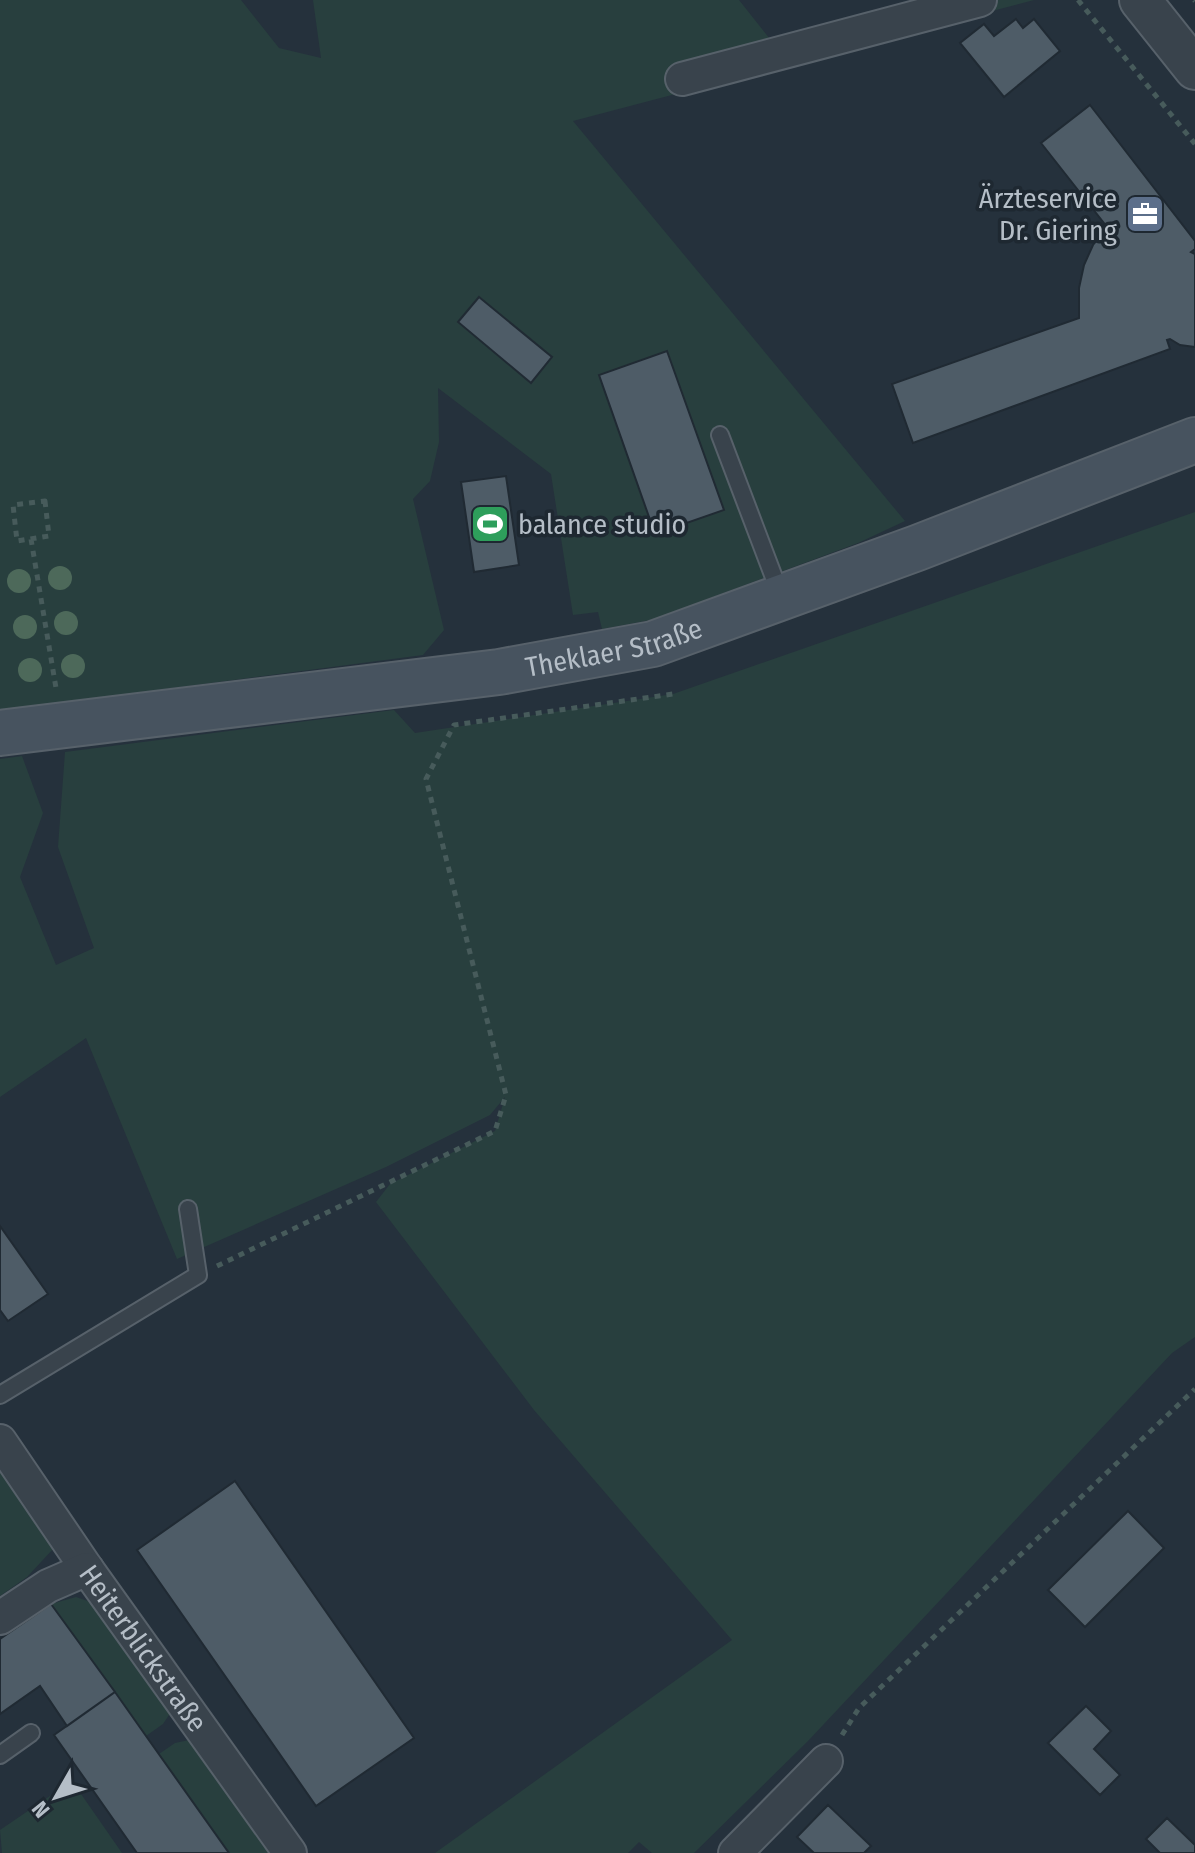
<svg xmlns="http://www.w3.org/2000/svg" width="1195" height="1853" viewBox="0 0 1195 1853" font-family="'Fira Sans Condensed',sans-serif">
<rect width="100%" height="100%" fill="#25313c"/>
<path fill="#283f3e" d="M0,0H241L279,48L321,58L313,0H739L777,48L950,0H1034L573,121L905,521L858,543L651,620L602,629L598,612L573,615L551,474L438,388L439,442L430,481L413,499L444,630L423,655L0,711Z
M1195,512V1337L1172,1353L808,1741L694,1853H652L639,1842L628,1853H435L732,1640L534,1410L376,1202L390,1184L495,1131L505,1097L490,1115L386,1167L177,1259L86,1038L0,1097V759L22,756L43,813L20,877L56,965L94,948L58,847L65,752L394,710L415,733L673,694Z
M0,1471L54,1548L27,1577L0,1596Z
M76,1597L102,1606L173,1709L163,1724L146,1736L51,1604Z
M194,1739L274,1853H229L159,1754L175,1743Z
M72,1781L122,1853H2L0,1830Z"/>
<path fill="#4e5c67" stroke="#202a33" stroke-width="2" d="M1016,19L1023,28L1034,19L1060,51L1004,97L960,43L984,24L994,36Z
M1090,105L1195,241V249L1191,252L1195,254V347L1180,345L1170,339L1167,340L1170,349L913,443L892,384L1079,318V288L1084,265L1093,245L1107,227L1041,143Z
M479,297L552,357L531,383L458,322Z
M667,351L724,510L655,534L599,375Z
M506,476L519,565L474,572L461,482Z
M0,1226L48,1294L8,1321L0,1310Z
M235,1481L414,1738L316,1806L137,1550Z
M1128,1511L1164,1548L1085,1627L1048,1590Z
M51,1604L115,1692L67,1726L40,1686L0,1714V1639Z
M115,1692L146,1736L229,1853H137L54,1735Z
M1086,1706L1111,1731L1094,1749L1120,1775L1100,1795L1048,1743Z
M828,1805L871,1846L864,1853H814L797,1837Z
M1167,1818L1195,1845V1853H1160L1146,1839Z"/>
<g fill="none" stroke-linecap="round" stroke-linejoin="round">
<defs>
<path id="service" d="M720,435L781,596
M0,1395L198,1275L188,1209
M0,1755L31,1733"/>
<g id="minor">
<path d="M682,79L980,0"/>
<path id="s1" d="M0,1441L87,1569L290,1853"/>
<path d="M0,1618L48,1586L87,1569"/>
<path d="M735,1853L826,1761"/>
</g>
<path id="tertiary" d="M1140,0L1195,69"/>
<g id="secondary">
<path id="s2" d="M0,733L499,672L653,644L917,548L1195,440"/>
</g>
</defs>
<use href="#service" stroke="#57616a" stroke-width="20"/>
<use href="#minor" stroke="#57616a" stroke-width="36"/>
<use href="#tertiary" stroke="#57616a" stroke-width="44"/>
<use href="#secondary" stroke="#57616a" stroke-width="48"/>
<path stroke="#475b5b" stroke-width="5" stroke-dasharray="6 6" stroke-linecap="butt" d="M1078,0L1195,144
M1194,0L1195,1
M45,501L49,536L17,541L13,505Z
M31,539L56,688
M217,1266L495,1131L506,1095L426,779L454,725L673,694
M842,1735L859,1708L1195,1389"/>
<use href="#service" stroke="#39434c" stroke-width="16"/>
<use href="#minor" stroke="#39434c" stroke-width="32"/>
<use href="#tertiary" stroke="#39434c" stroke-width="40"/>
<use href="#secondary" stroke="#47535f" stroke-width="44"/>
</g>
<g fill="#4d695a">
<circle cx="60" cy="578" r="12"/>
<circle cx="19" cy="581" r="12"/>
<circle cx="66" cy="623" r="12"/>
<circle cx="25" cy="627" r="12"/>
<circle cx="73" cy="666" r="12"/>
<circle cx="30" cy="670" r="12"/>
</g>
<defs>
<symbol id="office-square" viewBox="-11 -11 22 22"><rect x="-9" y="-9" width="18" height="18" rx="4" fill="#5c6f8a" stroke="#1e2831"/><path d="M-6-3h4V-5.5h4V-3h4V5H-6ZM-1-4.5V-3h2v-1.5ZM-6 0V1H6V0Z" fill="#fff"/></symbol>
<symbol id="stadium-square" viewBox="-11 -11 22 22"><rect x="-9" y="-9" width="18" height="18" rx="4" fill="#2e9e5b" stroke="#1e2831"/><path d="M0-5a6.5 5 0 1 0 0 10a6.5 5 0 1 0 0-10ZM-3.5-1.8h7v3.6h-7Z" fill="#fff"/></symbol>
</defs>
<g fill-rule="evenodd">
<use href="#office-square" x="1123" y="192" width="44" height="44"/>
<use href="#stadium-square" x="468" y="502" width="44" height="44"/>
</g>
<g text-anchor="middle" stroke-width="7" stroke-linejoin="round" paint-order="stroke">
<g font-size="28" fill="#b5bec7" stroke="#1e2831" text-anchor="end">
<text x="1117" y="208">Ärzteservice<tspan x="1117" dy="32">Dr. Giering</tspan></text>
<text x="518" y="534" text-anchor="start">balance studio</text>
</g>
<g font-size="28" fill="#b5bec7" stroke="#1e2831">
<text dy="10" stroke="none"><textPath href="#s2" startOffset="620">Theklaer Straße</textPath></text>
<text dy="10" stroke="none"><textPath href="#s1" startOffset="252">Heiterblickstraße</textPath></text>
</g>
</g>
<g transform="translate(56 1797) rotate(231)" stroke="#1e2831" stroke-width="6" paint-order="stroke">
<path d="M0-6L14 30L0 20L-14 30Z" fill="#b5bec7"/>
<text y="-12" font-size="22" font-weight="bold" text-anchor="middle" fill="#b5bec7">N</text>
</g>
</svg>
